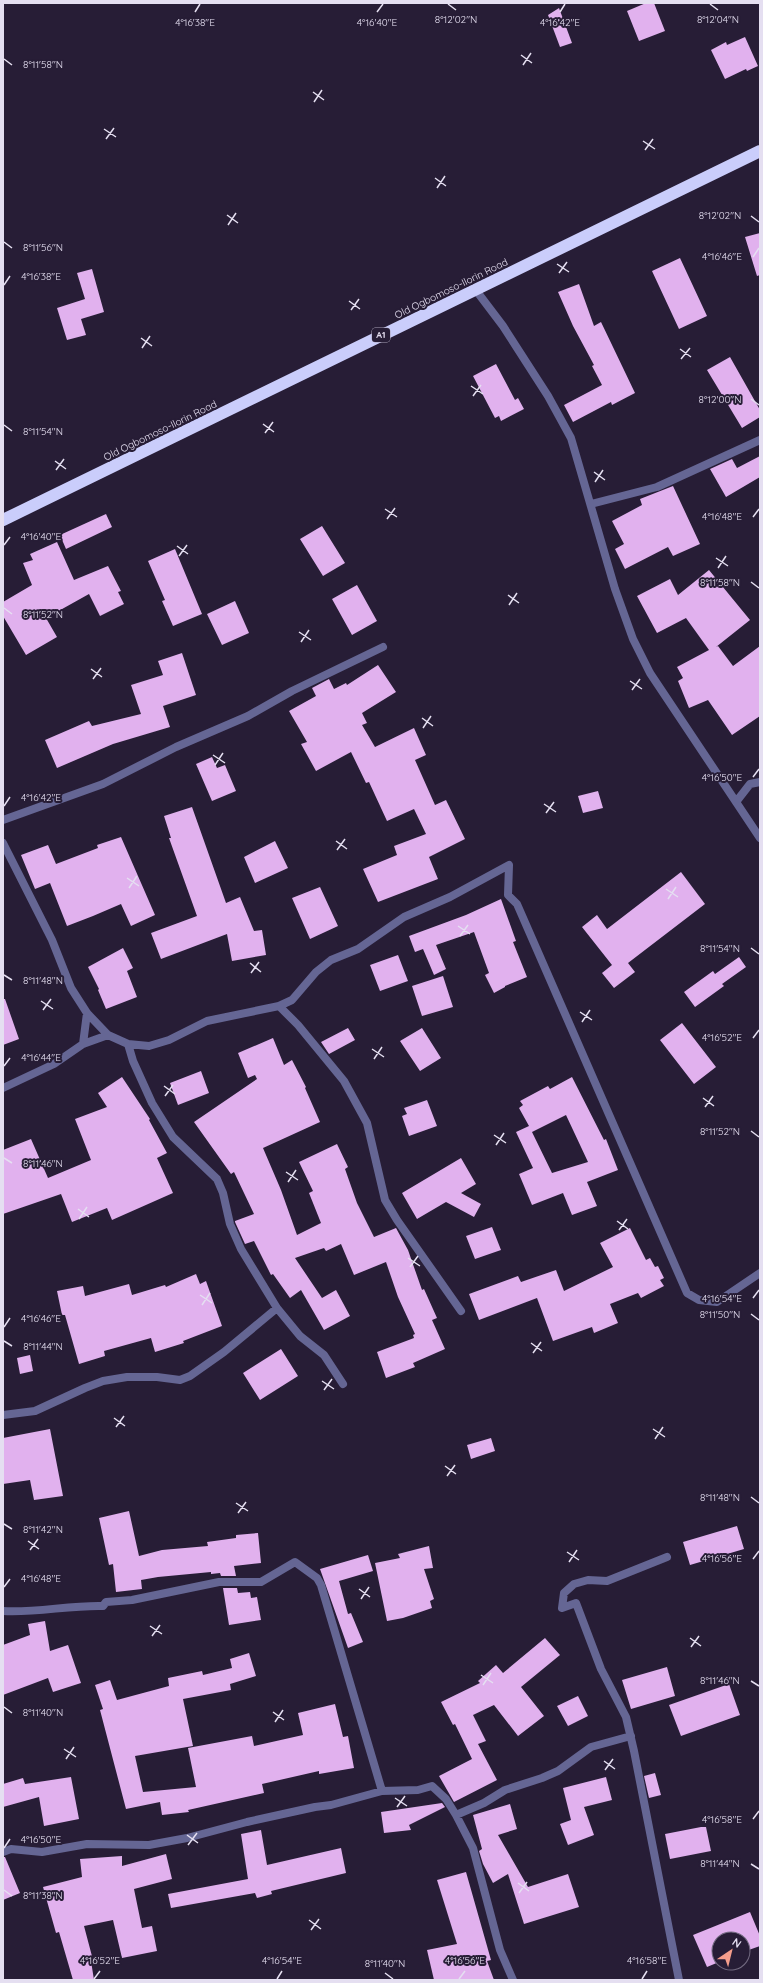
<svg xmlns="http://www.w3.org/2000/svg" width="763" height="1983" viewBox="0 0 763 1983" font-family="Quicksand,sans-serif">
<rect width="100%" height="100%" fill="#271d36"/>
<path fill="#e1b1ee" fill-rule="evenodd" d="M646,3H654L665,31L639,41L627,11Z
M559,8L572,43L560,47L548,15Z
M745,37L758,66L747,71L746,69L725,79L711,50L726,42L727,45Z
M760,233V275L757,276L745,237Z
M680,258L707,316L679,329L652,271Z
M92,269L104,312L81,319L86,335L67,340L57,308L85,299L77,273Z
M579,284L594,326L601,322L635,393L612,405L611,402L573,422L564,405L602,385L592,366L594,365L573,326L558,292Z
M730,357L760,410V417L742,428L707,370Z
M496,364L515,400L518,398L524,409L501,421L499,416L495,418L473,376Z
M760,456V477L726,497L710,469L732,459L737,468Z
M673,486L700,544L673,556L668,547L625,569L615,549L624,544L612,521L642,505L640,499Z
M106,514L112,527L66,549L60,535Z
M322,526L345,563L323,576L300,539Z
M57,542L74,580L108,566L121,591L118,592L124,604L100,616L89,594L46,618L57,637L26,655L3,616V602L32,585L23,563L33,560L30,554Z
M175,549L202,614L173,626L162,601L165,600L148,561Z
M709,570L750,620L716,647L718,646L733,666L760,646V716L732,735L708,700L689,708L678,681L683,678L677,667L709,650L686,618L657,633L637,596L670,579L678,595Z
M357,585L377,621L352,635L332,599Z
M235,601L249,633L222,645L207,614Z
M182,653L196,695L163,706L170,727L113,744L57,768L45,740L89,721L92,726L141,714L131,685L163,675L158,661Z
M378,665L396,692L362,713L367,723L362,725L375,747L414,728L426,755L415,760L435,805L446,800L465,839L429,857L438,879L378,902L363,869L397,855L394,846L426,834L414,809L387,821L369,782L366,783L351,752L316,771L301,744L307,742L289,711L316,696L312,688L329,679L334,689L346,683L347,685Z
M212,757L217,768L225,765L236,791L212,801L196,764Z
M598,791L603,808L583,813L578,796Z
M192,807L226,903L240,897L254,931L262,930L266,955L232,961L227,934L161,959L151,933L197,916L169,838H171L164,816Z
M121,837L155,915L131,926L121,904L93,916L67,926L50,883L35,889L21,855L48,845L56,864L98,848L97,845Z
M275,841L288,868L255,883L244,857Z
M681,872L705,904L628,963L635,972L614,988L602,973L612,965L582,927L597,915L607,929Z
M320,887L338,926L310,939L292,898Z
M501,899L516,941L513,942L527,977L505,986V987L494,993L485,975L489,973L474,932L436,945L446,969L434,975L423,949L415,952L409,936L466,915Z
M123,948L133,968L127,971L137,997L106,1009L98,990L99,989L88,967Z
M398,955L408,981L380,991L370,965Z
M739,957L746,967L722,984L724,986L695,1007L684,992L713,971L715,974Z
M443,976L453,1007L422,1016L412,986Z
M3,999H5L19,1039L3,1045Z
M682,1023L716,1067L694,1084L660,1040Z
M348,1028L355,1040L329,1054L321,1042Z
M422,1028L441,1058L420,1071L400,1041Z
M273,1038L284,1065L292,1060L306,1087L305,1088L320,1122L263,1148L281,1190L297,1235L321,1223L309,1193L313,1191L299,1162L337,1144L348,1167L345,1169L357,1203L374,1237L396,1228L408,1250L422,1290L424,1289L437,1318L432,1320L445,1349L413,1363L415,1367L386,1378L377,1352L414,1338L413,1335L415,1334L398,1297L386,1262L354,1275L341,1244L326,1251L324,1248L295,1258L322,1298L336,1290L350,1316L324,1330L301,1290L290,1298L273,1274L271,1275L254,1241L245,1244L235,1222V1221L254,1214L234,1172L231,1174L194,1122L257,1079L255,1075L248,1078L238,1053Z
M201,1071L209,1093L178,1105L170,1083Z
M122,1077L150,1119L149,1120L167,1153L157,1158L173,1193L112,1220L107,1208L72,1222L61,1194L3,1214V1150L31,1139L48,1178L91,1160L75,1119L107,1107L98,1093Z
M572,1077L604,1140L606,1139L618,1170L587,1182L597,1206L572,1215L563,1193L532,1205L519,1174L533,1168L516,1132L529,1126L519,1108L523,1105L520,1101L548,1086L550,1089ZM566,1115L588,1162L552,1173L532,1132Z
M427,1100L437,1126L409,1136L402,1116L407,1114L404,1108Z
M461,1158L476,1184L461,1193L481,1204L474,1217L446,1202L417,1219L402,1193Z
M492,1227L501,1250L475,1259L466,1236Z
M630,1228L646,1260L650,1258L655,1267L658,1266L664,1278L660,1280L664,1286L641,1298L638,1293L610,1304L618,1323L594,1333L592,1327L553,1341L537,1298L479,1320L469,1294L518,1276L521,1282L556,1270L564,1291L613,1267L600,1243Z
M196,1274L200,1284L206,1281L222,1326L183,1341L184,1343L155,1352L151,1338L104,1351L105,1356L79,1364L65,1315H62L57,1291L83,1286L85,1296L129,1284L132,1295L165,1285L166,1287Z
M281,1349L298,1376L260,1400L243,1373Z
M30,1355L33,1371L20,1374L17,1358Z
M50,1429L63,1496L34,1500L30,1480L3,1484V1438Z
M491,1438L495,1451L471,1459L467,1445Z
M129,1511L139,1556L162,1550L208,1546L207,1542L236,1538V1535L258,1533L261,1563L234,1566L236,1576H221L220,1573L211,1574V1572L158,1577L141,1580L142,1589L116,1592L113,1564L109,1565L99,1518Z
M737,1526L744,1549L690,1565L683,1542Z
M429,1546L433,1568L424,1569L434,1599L430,1601L432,1608L403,1618L387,1621L375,1563L400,1558L398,1554Z
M368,1555L373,1571L339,1581L348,1614L351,1613L363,1642L348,1648L320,1569Z
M223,1588H237L238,1593L250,1592L251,1598L257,1597L261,1620L229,1625Z
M45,1621L50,1651L68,1645L81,1683L53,1692L48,1678L3,1695V1645L30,1635L28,1624Z
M545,1638L560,1655L521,1687L544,1716L518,1736L494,1705L473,1715L486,1741L478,1744L497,1780L454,1802L439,1776L472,1759L455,1724L453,1725L441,1702L480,1683L478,1681L496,1665L503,1673Z
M249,1653L256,1676L230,1684L231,1690L183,1699L193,1746L135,1756L143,1792L196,1787L188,1748L252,1736L254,1746L303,1735L298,1713L335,1704L343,1737L348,1736L354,1768L319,1774V1771L262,1784L264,1793L188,1810L189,1812L162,1815L160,1802L126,1809L100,1710L103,1709L95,1685L110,1680L117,1700L169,1686L168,1678L202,1671L203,1675L232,1668L230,1659Z
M667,1667L675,1696L631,1709L622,1680Z
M729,1684L740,1715L681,1736L669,1705Z
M578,1696L588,1716L568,1726L557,1706Z
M655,1773L661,1795L649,1798L644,1776Z
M71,1777L79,1819L44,1826L39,1797L3,1807V1784L23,1778L25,1784Z
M606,1777L612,1800L584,1807L594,1835L568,1845L560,1824L571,1820L563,1788Z
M442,1803L445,1807L409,1825L411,1830L384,1833L381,1812Z
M510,1804L517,1829L498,1835L528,1887L568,1874L579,1907L524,1924L508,1874L493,1883L483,1864L479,1851L482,1849L473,1815Z
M701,1827H706L711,1851L670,1859L665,1834Z
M261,1830L267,1865L341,1848L346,1873L271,1891L272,1894L257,1898L255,1893L171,1908L168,1894L248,1879L241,1834Z
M166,1854L172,1879L134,1889L142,1928L152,1926L157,1951L122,1958L113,1920L84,1926L93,1960L91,1961L94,1980H73L59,1932L56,1933L43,1887L82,1877L80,1859L122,1856V1866Z
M3,1857H5L20,1893L3,1900Z
M466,1872L491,1960L487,1961L494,1980H434L427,1950L457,1944L437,1880Z
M750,1912L760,1936V1946L743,1952V1939H719V1962L707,1967L693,1935Z"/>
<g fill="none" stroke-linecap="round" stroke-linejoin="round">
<path stroke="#656694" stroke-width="8" d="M475,289L503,326L548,396L571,438L615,589L633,639L650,673L760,838
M591,504L657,487L760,440
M736,802L750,784L760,782
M3,820L103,784L176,747L248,716L292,691L383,647
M3,843L52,940L71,988L87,1013L108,1035L128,1044L149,1046L169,1040L207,1021L279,1006L292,1000L316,972L331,960L358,949L404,917L450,897L509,865L508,895L517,904L687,1293L699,1300L717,1302L760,1273
M279,1006L298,1025L344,1081L367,1123L385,1200L397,1220L461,1311
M83,1044L87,1013
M128,1044L133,1061L152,1103L173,1137L217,1179L223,1193L230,1224L241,1249L277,1308L300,1336L324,1355L343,1384
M3,1088L54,1064L83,1044L108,1035
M3,1415L35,1411L85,1388L103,1381L127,1377H157L180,1380L190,1376L224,1352L277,1308
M667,1557L607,1581L588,1580L574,1584L564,1593L562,1608L576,1603L601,1669L626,1717L634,1751L679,1980
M3,1611C37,1613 69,1605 103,1606L106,1602L132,1600L219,1582H261L295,1562L317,1578L321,1585L382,1791
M456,1815L473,1848L500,1950L513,1980
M3,1852L11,1849L42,1852L87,1844L149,1845L187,1838L247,1822L315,1807L331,1805L382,1791L418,1790L432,1786L446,1799L456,1815L484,1803L505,1790L542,1778L558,1771L591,1747L631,1736"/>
<path stroke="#cacdfb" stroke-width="12" d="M3,520L760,151"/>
</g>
<path fill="none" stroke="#e5dff1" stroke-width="1.5" d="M448,4L456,10M710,4L718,10M195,12L200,4M377,12L383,4M560,12L565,4M521,55L532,63M4,59L12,65M523,65L531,53M313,92L324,100M314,102L322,90M104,129L116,137M106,139L114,128M643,141L655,149M645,150L653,139M435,178L446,186M437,188L445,176M227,215L238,223M751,216L759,222M228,225L236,213M4,242L12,248M753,257L759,248M557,264L569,272M559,273L567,262M4,285L10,276M349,301L360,309M351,310L359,299M141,338L152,346M142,348L150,336M680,349L691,357M681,359L690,348M471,386L483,394M473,396L481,385M751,399L759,405M263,424L274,432M4,425L12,431M265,433L273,422M55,461L66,469M56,470L64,459M594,472L605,480M595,482L603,470M385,509L397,517M753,517L759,509M387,519L395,508M4,545L10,537M177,546L188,554M179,556L187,545M716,558L728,566M718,568L726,556M751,582L759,588M508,595L519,603M509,605L517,593M4,608L12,614M299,632L311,640M301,642L309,630M91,669L102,677M93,679L101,668M630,681L642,689M632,690L640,679M422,718L433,726M423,728L431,716M213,755L225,763M215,765L223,753M753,777L759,769M544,804L556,812M4,806L10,797M546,813L554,802M336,841L347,849M337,850L345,839M127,878L139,886M129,888L137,876M666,889L678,897M668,899L676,887M458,926L470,934M460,936L468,925M751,948L759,954M250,963L261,972M251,973L259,962M4,975L12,980M41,1001L53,1009M43,1010L51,999M580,1012L592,1020M582,1022L590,1010M753,1038L759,1030M372,1049L384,1057M374,1059L382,1047M4,1066L10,1058M164,1086L175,1094M165,1096L173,1085M703,1098L714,1106M705,1107L713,1096M751,1131L759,1137M494,1135L506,1143M496,1145L504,1133M4,1158L12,1163M286,1172L298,1180M288,1182L296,1170M78,1209L89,1217M79,1219L87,1207M617,1221L628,1229M619,1230L627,1219M408,1258L420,1266M410,1267L418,1256M200,1295L212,1303M753,1298L759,1290M202,1305L210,1293M751,1314L759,1320M4,1327L10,1318M4,1341L12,1346M531,1343L542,1351M533,1353L541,1342M322,1381L334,1389M324,1390L332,1379M114,1418L125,1426M116,1427L124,1416M653,1429L665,1437M655,1439L663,1427M445,1466L456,1474M447,1476L455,1465M751,1497L759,1503M236,1503L248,1511M238,1513L246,1502M4,1524L12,1529M28,1541L39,1549M30,1550L38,1539M567,1552L579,1560M753,1559L759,1551M569,1562L577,1550M4,1587L10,1579M359,1589L370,1597M361,1599L369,1587M150,1626L162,1634M152,1636L160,1625M690,1638L701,1646M691,1647L699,1636M481,1675L493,1683M751,1681L759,1686M483,1685L491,1673M4,1707L12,1713M273,1712L284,1720M275,1722L283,1710M64,1749L76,1757M66,1759L74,1747M604,1761L615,1769M605,1770L613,1759M395,1798L407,1806M397,1807L405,1796M753,1819L759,1811M187,1835L198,1843M188,1845L197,1833M4,1848L10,1839M751,1864L759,1869M518,1883L529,1891M4,1890L12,1896M519,1893L527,1882M309,1920L321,1929M311,1930L319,1919M385,1973L393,1979M94,1979L100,1971M277,1979L282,1971M459,1979L465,1971M642,1979L647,1971"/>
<g text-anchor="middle" stroke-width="4" stroke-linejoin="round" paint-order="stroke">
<rect fill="#271d36" stroke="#aca5b9" stroke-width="1" x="372" y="328" width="18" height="14" rx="3"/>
<g font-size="9" font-weight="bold" fill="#e5dff1">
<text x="381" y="338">A1</text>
</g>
<g font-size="10" fill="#e5dff1" stroke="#271d36">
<text transform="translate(451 288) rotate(-26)" y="4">Old Ogbomoso-Ilorin Road</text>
<text transform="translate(160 430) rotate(-26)" y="4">Old Ogbomoso-Ilorin Road</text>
</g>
</g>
<g font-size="10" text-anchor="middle" fill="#e5dff1" stroke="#271d36" stroke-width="4" stroke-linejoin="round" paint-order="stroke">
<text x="718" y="23">8°12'04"N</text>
<text x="456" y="23">8°12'02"N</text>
<text x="195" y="26">4°16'38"E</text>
<text x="377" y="26">4°16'40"E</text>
<text x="560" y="26">4°16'42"E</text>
<text x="43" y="68">8°11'58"N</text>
<text x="720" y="219">8°12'02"N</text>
<text x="43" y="251">8°11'56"N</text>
<text x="722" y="260">4°16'46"E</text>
<text x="41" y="280">4°16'38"E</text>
<text x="720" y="403">8°12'00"N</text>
<text x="43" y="435">8°11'54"N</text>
<text x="722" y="520">4°16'48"E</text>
<text x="41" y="540">4°16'40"E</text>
<text x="720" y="586">8°11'58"N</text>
<text x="43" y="618">8°11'52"N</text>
<text x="722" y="781">4°16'50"E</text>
<text x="41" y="801">4°16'42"E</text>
<text x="720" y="952">8°11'54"N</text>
<text x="43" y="984">8°11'48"N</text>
<text x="722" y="1041">4°16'52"E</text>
<text x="41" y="1061">4°16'44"E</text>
<text x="720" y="1135">8°11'52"N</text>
<text x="43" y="1167">8°11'46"N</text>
<text x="722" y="1302">4°16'54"E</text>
<text x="720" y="1318">8°11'50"N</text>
<text x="41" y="1322">4°16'46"E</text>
<text x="43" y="1350">8°11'44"N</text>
<text x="720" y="1501">8°11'48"N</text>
<text x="43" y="1533">8°11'42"N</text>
<text x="722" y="1562">4°16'56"E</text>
<text x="41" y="1582">4°16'48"E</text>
<text x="720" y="1684">8°11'46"N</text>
<text x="43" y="1716">8°11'40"N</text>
<text x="722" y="1823">4°16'58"E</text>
<text x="41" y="1843">4°16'50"E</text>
<text x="720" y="1867">8°11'44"N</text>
<text x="43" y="1899">8°11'38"N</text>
<text x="100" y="1964">4°16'52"E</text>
<text x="282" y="1964">4°16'54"E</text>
<text x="465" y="1964">4°16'56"E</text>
<text x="647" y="1964">4°16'58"E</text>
<text x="385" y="1967">8°11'40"N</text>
</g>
<rect width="763" height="1983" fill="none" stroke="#e5dff1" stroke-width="8"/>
<g transform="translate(731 1951) rotate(35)"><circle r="19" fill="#271d36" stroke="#736b81"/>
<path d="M0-3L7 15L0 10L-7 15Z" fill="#f49d8b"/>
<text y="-6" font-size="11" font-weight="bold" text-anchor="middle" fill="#e5dff1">N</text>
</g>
</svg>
